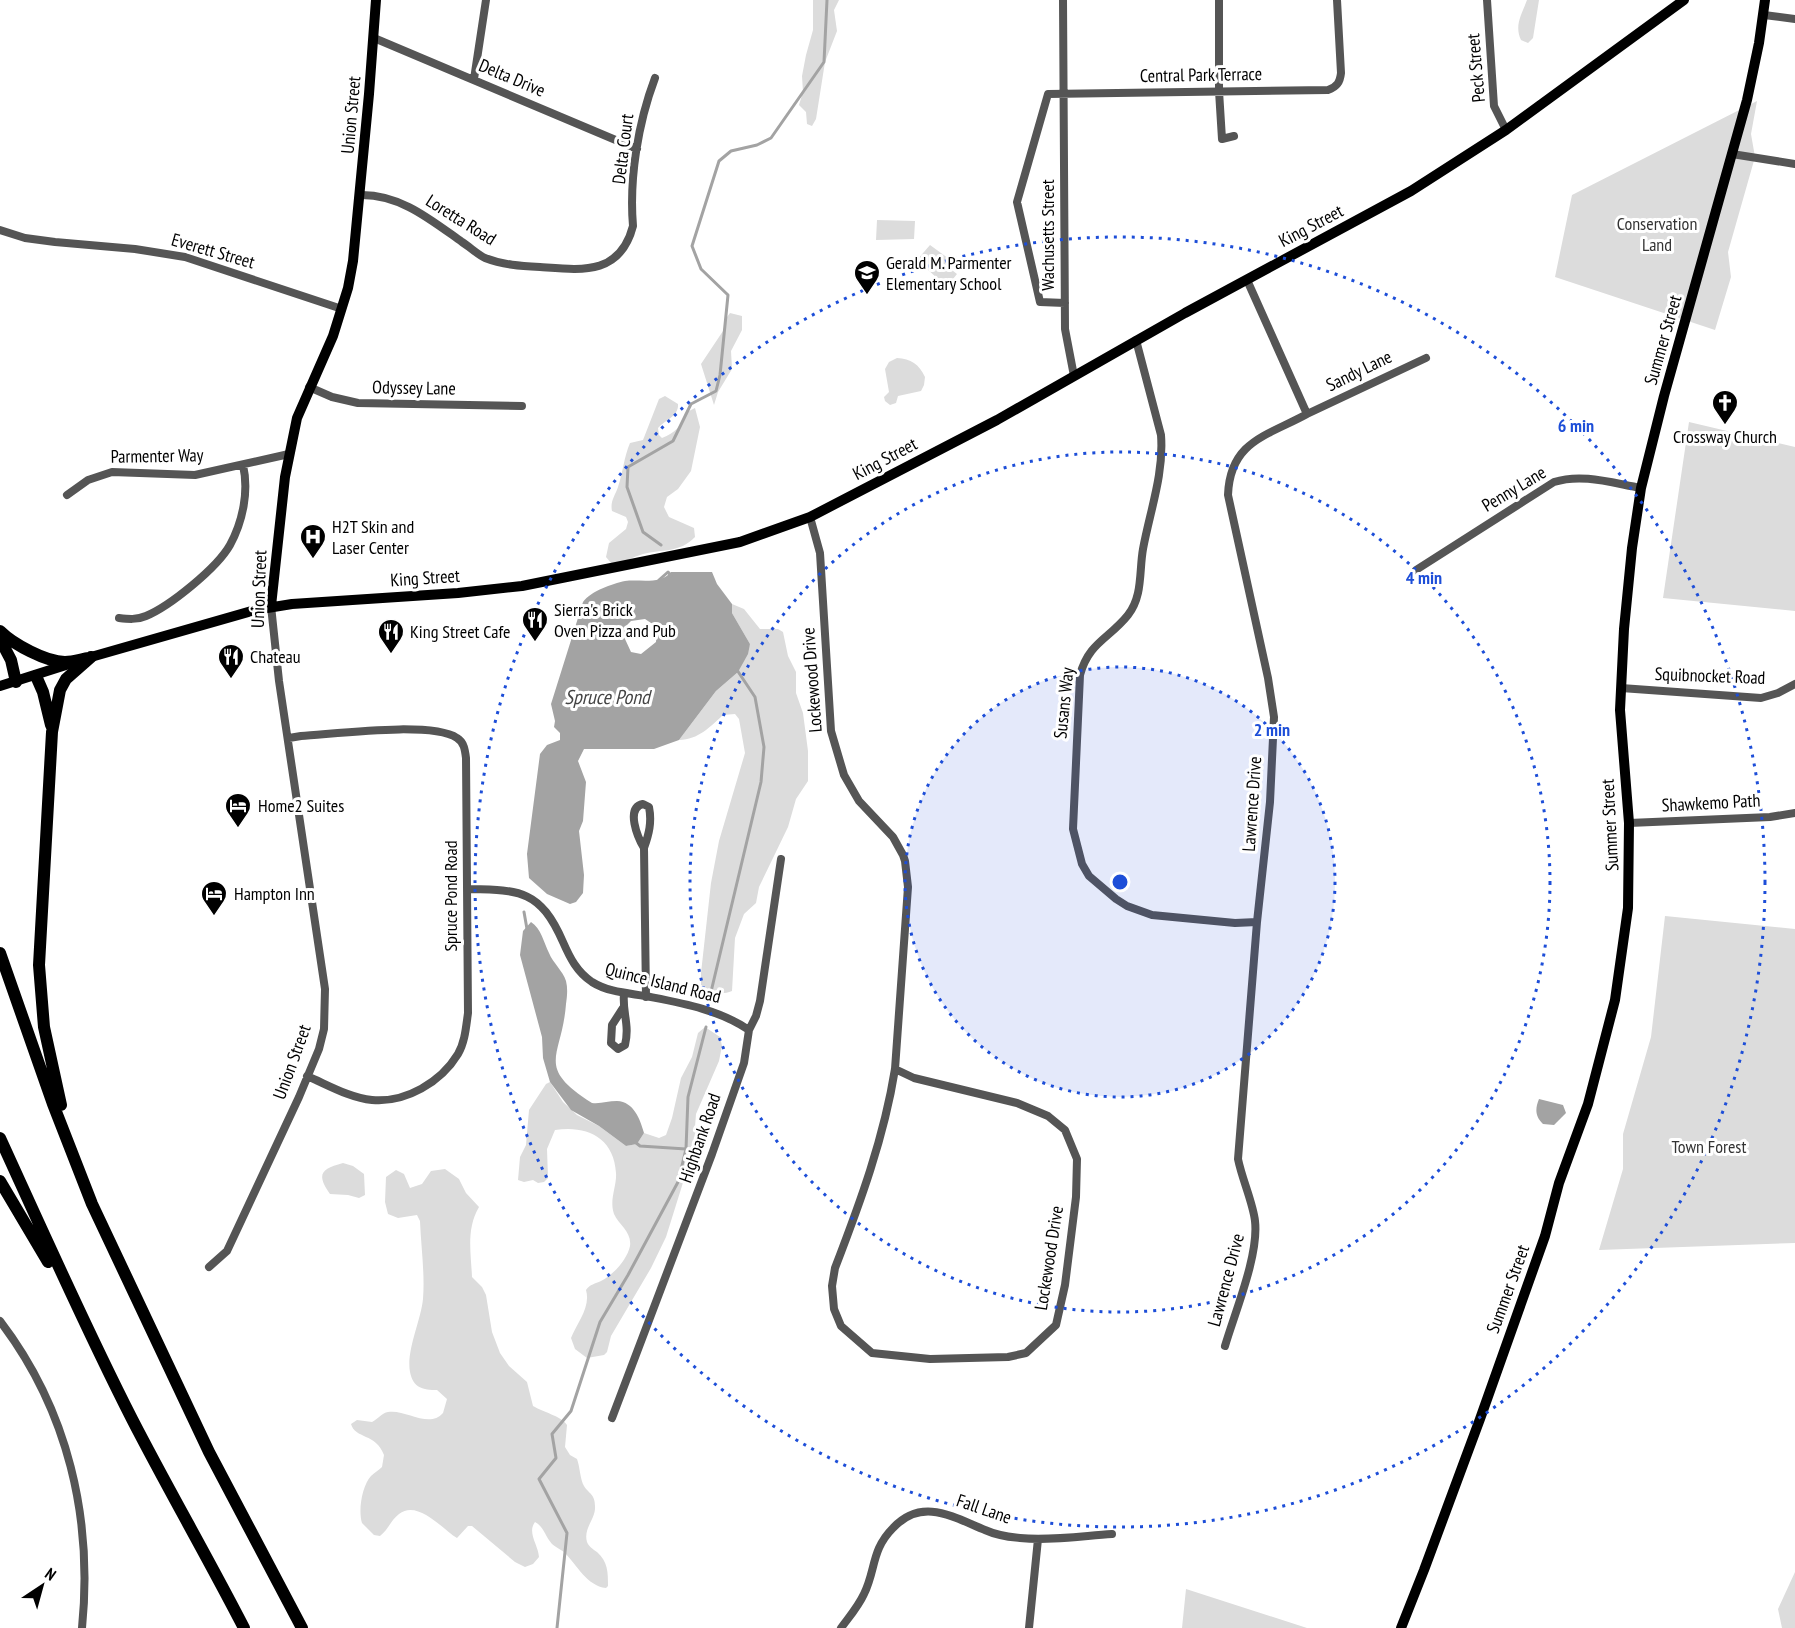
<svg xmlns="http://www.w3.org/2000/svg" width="1795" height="1628" viewBox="0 0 1795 1628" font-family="'PT Sans Narrow',sans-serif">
<rect width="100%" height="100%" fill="#fff"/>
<path fill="#dcdcdc" d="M813,0H839L834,10L837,31L825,62L816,119L812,126L807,124L806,112L799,105L803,92L802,76L806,55L813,30Z
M1527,0H1539L1533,38L1528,43L1521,40C1514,25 1522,14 1527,0Z
M1757,101L1751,134L1755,157L1728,252L1731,277L1715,330L1555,277L1572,195Z
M877,220L915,221L914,239L876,240Z
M930,245L952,261L948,267L957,274L945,289L935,281L937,278L917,260Z
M730,313L742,316V330L731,351L732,369L718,392L714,405L701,364L723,331L727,317Z
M897,358C911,359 919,364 925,377L924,385L921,391L898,396L896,403L890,405L885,401L884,397L889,392L885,369L889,362Z
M665,396L678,404C679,416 665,420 658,428L659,435L662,438C675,433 682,426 685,413L695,408L700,427L691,471L678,489L667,497L664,507L669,517L694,528L695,537C680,553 662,549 643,554C632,557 622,565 611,563L606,557L609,543L626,529L628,522L626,517L612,511C610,501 615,496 618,487C623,472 624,457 630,443L643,440L659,399Z
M1689,422L1795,447V611L1663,598Z
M732,604L744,609L760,629H778L783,632L788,656L796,672V693L803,713L808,751V781L796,799L788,827L759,887L756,903L744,914L735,938L732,991C720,996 711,992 701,985V973L711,883L719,841L745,753L739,719L735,714L723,715C709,728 699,739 679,740L716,691L738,672L750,644L732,613Z
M1665,916L1795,929V1243L1599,1250L1623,1169V1134L1651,1037Z
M705,1027L720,1037L722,1046L719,1061L696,1114L695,1127L698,1133V1147L686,1173L666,1237L651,1268L611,1336L607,1352L604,1355L587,1358L575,1349L571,1338C577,1323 591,1307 586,1290C590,1284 595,1284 601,1281C613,1275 627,1260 630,1246C632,1232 619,1225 614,1214C609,1200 617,1186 616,1173C614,1137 586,1125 555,1130L547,1149L548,1178L544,1182L538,1183L533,1180L524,1182L518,1180L520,1157L526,1145L529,1110L546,1084L550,1082L563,1102L577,1115L599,1126L626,1146L637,1144L644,1133L659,1138L666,1135L672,1118L681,1078L692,1057L698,1033Z
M343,1163L353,1166L364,1174L365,1195L359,1198L348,1195L330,1194C316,1174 321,1169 343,1163Z
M445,1169L459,1179L466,1193L479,1207C466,1229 471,1253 472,1277L482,1287L486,1295L492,1332L500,1353L509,1366L527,1382L533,1406C543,1412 561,1416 567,1425L565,1447L570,1455L577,1459C580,1467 580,1479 584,1486C589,1494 595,1494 595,1506C596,1519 583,1528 587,1542C589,1547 593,1549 597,1552C608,1562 608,1572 608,1586L606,1588C587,1586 577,1565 564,1552C560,1549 555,1547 552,1544C545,1536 544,1527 535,1522C527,1533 538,1544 539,1557L533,1564L525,1567L515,1562L472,1526H468L457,1538C443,1530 418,1499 399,1514C391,1520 388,1530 380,1536L374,1535L362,1523C358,1510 362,1486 371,1476C374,1473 379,1470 382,1467L384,1455C376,1433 355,1439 351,1424L357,1420L372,1422C378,1419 382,1413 388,1412C406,1409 429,1429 443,1413L447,1399L437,1390C423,1390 413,1388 410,1372C406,1351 421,1320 423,1299C425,1274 421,1246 420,1221L417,1215L398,1218L388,1214L385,1202L386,1177L396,1170L404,1174L410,1188L422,1184L431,1171Z
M1795,1572V1628H1782L1778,1609Z
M1186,1589L1307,1628H1182Z"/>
<path fill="#a3a3a3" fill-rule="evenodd" d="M671,572H712L717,584L732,604V613L750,644L748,654L738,672L716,691L679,740L654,749H584L578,761L586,782L583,821L579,831L584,875L583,893L576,902L570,904L547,894L529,878L527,854L540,754L547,745L560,740V733L554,727L555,721L551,704L583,602C591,591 612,584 625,581C640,579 661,585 671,572ZM645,619L657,627L656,642L641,654L631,652L625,639L626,626L631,621Z
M531,922C541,928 544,943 549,953C553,963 563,971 566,981C568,989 567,997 566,1004C562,1058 534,1066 592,1103C601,1104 608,1101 617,1101C634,1102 640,1119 644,1133L637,1144L626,1146L599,1126L571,1110L550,1082L543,1058L542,1037L520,955L523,931Z
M1539,1099L1563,1105L1566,1113L1554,1125L1543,1124C1535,1116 1535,1109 1539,1099Z"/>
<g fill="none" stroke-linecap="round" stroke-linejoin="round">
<path stroke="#a3a3a3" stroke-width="3" d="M661,545L643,532L627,487L628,467L673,441L691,404L716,391L720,375L728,295L701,269L692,246L719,161L731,151L757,145L771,138L824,62L827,0
M659,580L668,572L671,576
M524,912L527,929
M710,996L761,782L764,747L755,697L737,670
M635,1142L640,1146L686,1149
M557,1628L567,1533L539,1479L556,1458L552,1434L571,1411L600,1322L628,1275L678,1182L686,1149L688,1097L706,1027"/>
<path stroke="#555" stroke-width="8" d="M1063,0L1065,329L1074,376
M1219,0V91L1222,139L1234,136
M1487,0L1494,106L1506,130
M1764,15L1795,19
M374,38L637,149
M474,79L486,0
M1732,154L1795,164
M360,195C400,194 431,220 462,242C470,247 477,254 485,258C503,265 521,266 540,267C581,270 620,276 633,226C629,179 638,123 655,78
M0,230L25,238L55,242L135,249L185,257L342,309
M1065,303L1040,302L1017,202L1048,94L1328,90C1337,87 1340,82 1341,73L1337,0
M1136,340L1161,435C1164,474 1150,511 1143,549C1139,571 1143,596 1128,615C1109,639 1089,642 1080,675L1073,829L1082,864L1089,876L1116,899L1127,906L1152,915L1235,923L1257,922
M309,387L332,397L358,403L522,406
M1307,414L1426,358
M67,495L88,480L112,472L195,475L289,454
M810,517L820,553L831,731L844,775L859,801L893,837L903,855L905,861L908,887L895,1069C884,1138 860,1203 835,1268L832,1286L834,1309L841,1326L872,1353L930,1359L1008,1357L1026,1353L1056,1325L1065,1285L1076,1197L1077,1159L1065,1130L1048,1116L1017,1103L914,1078L895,1069
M1416,570L1554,482C1582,473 1612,483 1641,488
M119,618C128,619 137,620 146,616C170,606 217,568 230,545C243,521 249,491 243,465
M1621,688L1761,698L1778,693L1795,684
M289,738L301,736C335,734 431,721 457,738C464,742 465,750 466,758L468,1013C466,1027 465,1042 458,1054C441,1082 406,1103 372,1100C350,1098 328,1085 307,1076
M1629,823L1770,817L1795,813
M644,848C649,834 652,822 649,807L643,804C625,808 638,838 644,848L646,997
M468,889C521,890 540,890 563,942C570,958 577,972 592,982C608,992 627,993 645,996C681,1003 718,1009 749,1030
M623,1008L612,1025L611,1043L618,1049L625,1045C630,1024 622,1013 624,993
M209,1267L227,1251L299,1097L319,1049L324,1029L325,989L279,681L271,606
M0,1321C68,1410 93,1518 82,1628
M1225,1346C1235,1312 1259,1255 1255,1221C1253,1203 1242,1179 1238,1159L1257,922L1270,802L1274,717L1268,678L1228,495C1230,441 1267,436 1307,414L1247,280
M612,1418L712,1154L744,1063L749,1030L756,1016L760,1001L781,859
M841,1628C849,1617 858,1607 864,1594C876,1570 871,1550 893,1528C922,1497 953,1517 985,1530C996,1535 1009,1537 1020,1538C1050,1541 1082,1536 1112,1534
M1029,1628L1038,1539"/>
<path stroke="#000" stroke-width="10" d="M271,606L285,477L297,418L333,336L348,288L353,261L369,94L376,0
M0,686L91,657L255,610L292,604L458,593L522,586L740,542L810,517L997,420L1185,313L1411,191L1506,130L1684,0
M1401,1628L1424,1570L1480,1419L1545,1236L1559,1183L1588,1104L1615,1000L1628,908L1629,823L1620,710L1624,629L1632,548L1641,488L1664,396L1747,100L1759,43L1765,0"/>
<path stroke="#000" stroke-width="12" d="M0,631C13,644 46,662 65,662C73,662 82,659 89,658
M0,639L11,660L16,682
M36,676L43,692L51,725
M0,953L53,1104L92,1204L209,1452L302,1628
M61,1105L44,1027L39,965L52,732L60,690L66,679L91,657
M0,1138C43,1232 85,1327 132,1419C168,1489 208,1558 244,1628
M0,1181L48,1262"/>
</g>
<circle cx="1120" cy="882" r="215" fill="#1d4ed8" fill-opacity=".12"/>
<g fill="none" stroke="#1d4ed8" stroke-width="3" stroke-dasharray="3 6">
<circle cx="1120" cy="882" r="215"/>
<circle cx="1120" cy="882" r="430"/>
<circle cx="1120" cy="882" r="645"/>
</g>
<defs>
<symbol id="school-pin" viewBox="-11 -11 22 30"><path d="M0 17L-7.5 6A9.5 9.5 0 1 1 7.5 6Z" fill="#000" stroke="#fff"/><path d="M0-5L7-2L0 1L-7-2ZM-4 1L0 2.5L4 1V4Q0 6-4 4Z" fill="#fff"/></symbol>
<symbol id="church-pin" viewBox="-11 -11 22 30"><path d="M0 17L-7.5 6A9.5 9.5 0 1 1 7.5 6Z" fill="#000" stroke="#fff"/><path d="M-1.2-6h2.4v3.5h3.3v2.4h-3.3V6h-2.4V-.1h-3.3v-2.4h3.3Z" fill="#fff"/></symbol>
<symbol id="hospital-pin" viewBox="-11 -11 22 30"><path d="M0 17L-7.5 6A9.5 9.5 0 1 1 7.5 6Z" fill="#000" stroke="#fff"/><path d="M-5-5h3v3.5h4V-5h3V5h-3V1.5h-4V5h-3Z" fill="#fff"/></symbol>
<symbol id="restaurant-pin" viewBox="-11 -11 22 30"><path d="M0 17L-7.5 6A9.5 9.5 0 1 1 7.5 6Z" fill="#000" stroke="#fff"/><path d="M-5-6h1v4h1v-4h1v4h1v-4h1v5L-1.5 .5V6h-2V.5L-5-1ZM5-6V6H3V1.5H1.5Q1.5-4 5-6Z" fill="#fff"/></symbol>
<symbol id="hotel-pin" viewBox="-11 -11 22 30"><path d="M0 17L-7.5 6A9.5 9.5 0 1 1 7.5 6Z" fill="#000" stroke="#fff"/><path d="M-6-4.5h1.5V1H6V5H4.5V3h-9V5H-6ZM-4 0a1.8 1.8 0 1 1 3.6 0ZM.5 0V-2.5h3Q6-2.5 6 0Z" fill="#fff"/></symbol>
</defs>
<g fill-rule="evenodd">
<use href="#school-pin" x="852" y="258" width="30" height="40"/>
<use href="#church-pin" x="1710" y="388" width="30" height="40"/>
<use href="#hospital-pin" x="298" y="522" width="30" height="40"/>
<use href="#restaurant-pin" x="520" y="605" width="30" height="40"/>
<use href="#restaurant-pin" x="376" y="617" width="30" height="40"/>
<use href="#restaurant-pin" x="216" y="642" width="30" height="40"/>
<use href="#hotel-pin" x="223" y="791" width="30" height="40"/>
<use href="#hotel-pin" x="199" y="879" width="30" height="40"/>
</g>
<g text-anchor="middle" stroke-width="6" stroke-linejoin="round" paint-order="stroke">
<g font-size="18" fill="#000" stroke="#fff">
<text transform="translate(1476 68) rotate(-95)" y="6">Peck Street</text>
<text transform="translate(1201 75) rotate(-1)" y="6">Central Park Terrace</text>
<text transform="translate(512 78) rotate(23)" y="6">Delta Drive</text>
<text transform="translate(351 115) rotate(-85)" y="6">Union Street</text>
<text transform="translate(623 149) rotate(-83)" y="6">Delta Court</text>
<text transform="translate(461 220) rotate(32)" y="6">Loretta Road</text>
<text transform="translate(1311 226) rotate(-28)" y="6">King Street</text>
<text transform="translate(1048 235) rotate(-90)" y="6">Wachusetts Street</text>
<text transform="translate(213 251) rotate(16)" y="6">Everett Street</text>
<text transform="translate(1663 340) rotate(-74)" y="6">Summer Street</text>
<text transform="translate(1359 371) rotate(-26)" y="6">Sandy Lane</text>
<text transform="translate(414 388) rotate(1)" y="6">Odyssey Lane</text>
<text transform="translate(157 456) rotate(-1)" y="6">Parmenter Way</text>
<text transform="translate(885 459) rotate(-28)" y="6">King Street</text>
<text transform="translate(1514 489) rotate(-31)" y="6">Penny Lane</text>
<text transform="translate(425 578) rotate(-4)" y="6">King Street</text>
<text transform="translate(259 589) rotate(-88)" y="6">Union Street</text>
<text transform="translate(1710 676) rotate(2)" y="6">Squibnocket Road</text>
<text transform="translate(812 680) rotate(-94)" y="6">Lockewood Drive</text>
<text transform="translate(1064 703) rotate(-84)" y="6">Susans Way</text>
<text transform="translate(1711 803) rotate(-3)" y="6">Shawkemo Path</text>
<text transform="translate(1252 804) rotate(-86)" y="6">Lawrence Drive</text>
<text transform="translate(1610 825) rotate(-93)" y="6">Summer Street</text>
<text transform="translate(451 896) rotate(-90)" y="6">Spruce Pond Road</text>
<text transform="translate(663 983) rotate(14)" y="6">Quince Island Road</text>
<text transform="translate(292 1062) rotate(-70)" y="6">Union Street</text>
<text transform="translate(700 1138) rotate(-71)" y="6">Highbank Road</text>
<text transform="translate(1049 1258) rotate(-81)" y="6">Lockewood Drive</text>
<text transform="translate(1226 1280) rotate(-75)" y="6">Lawrence Drive</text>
<text transform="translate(1508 1289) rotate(-70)" y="6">Summer Street</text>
<text transform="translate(984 1509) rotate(19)" y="6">Fall Lane</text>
</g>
<g font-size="18" fill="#333" stroke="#fff">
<text x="1657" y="230">Conservation<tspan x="1657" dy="21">Land</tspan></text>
<text x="1709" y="1153">Town Forest</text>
</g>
<g font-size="18" fill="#000" stroke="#fff" text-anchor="start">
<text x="886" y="269">Gerald M. Parmenter<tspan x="886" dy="21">Elementary School</tspan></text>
<text x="1725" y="443" text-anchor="middle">Crossway Church</text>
<text x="332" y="533">H2T Skin and<tspan x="332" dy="21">Laser Center</tspan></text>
<text x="554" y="616">Sierra's Brick<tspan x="554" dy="21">Oven Pizza and Pub</tspan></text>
<text x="410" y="638">King Street Cafe</text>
<text x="250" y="663">Chateau</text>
<text x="258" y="812">Home2 Suites</text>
<text x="234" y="900">Hampton Inn</text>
</g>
<g font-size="20" font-style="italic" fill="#444" stroke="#fff">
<text x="607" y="704">Spruce Pond</text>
</g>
</g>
<circle cx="1120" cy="882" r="9" fill="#1d4ed8" stroke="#fff" stroke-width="3"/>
<g font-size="18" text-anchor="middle" font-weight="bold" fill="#1d4ed8" stroke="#fff" stroke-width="6" stroke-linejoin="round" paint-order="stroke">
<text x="1576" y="432">6 min</text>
<text x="1424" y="584">4 min</text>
<text x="1272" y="736">2 min</text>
</g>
<g transform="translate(42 1586) rotate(36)" stroke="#ffffff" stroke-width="4.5" paint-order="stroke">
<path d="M0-4.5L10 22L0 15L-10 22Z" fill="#000000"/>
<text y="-9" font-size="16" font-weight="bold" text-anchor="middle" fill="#000000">N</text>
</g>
</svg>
